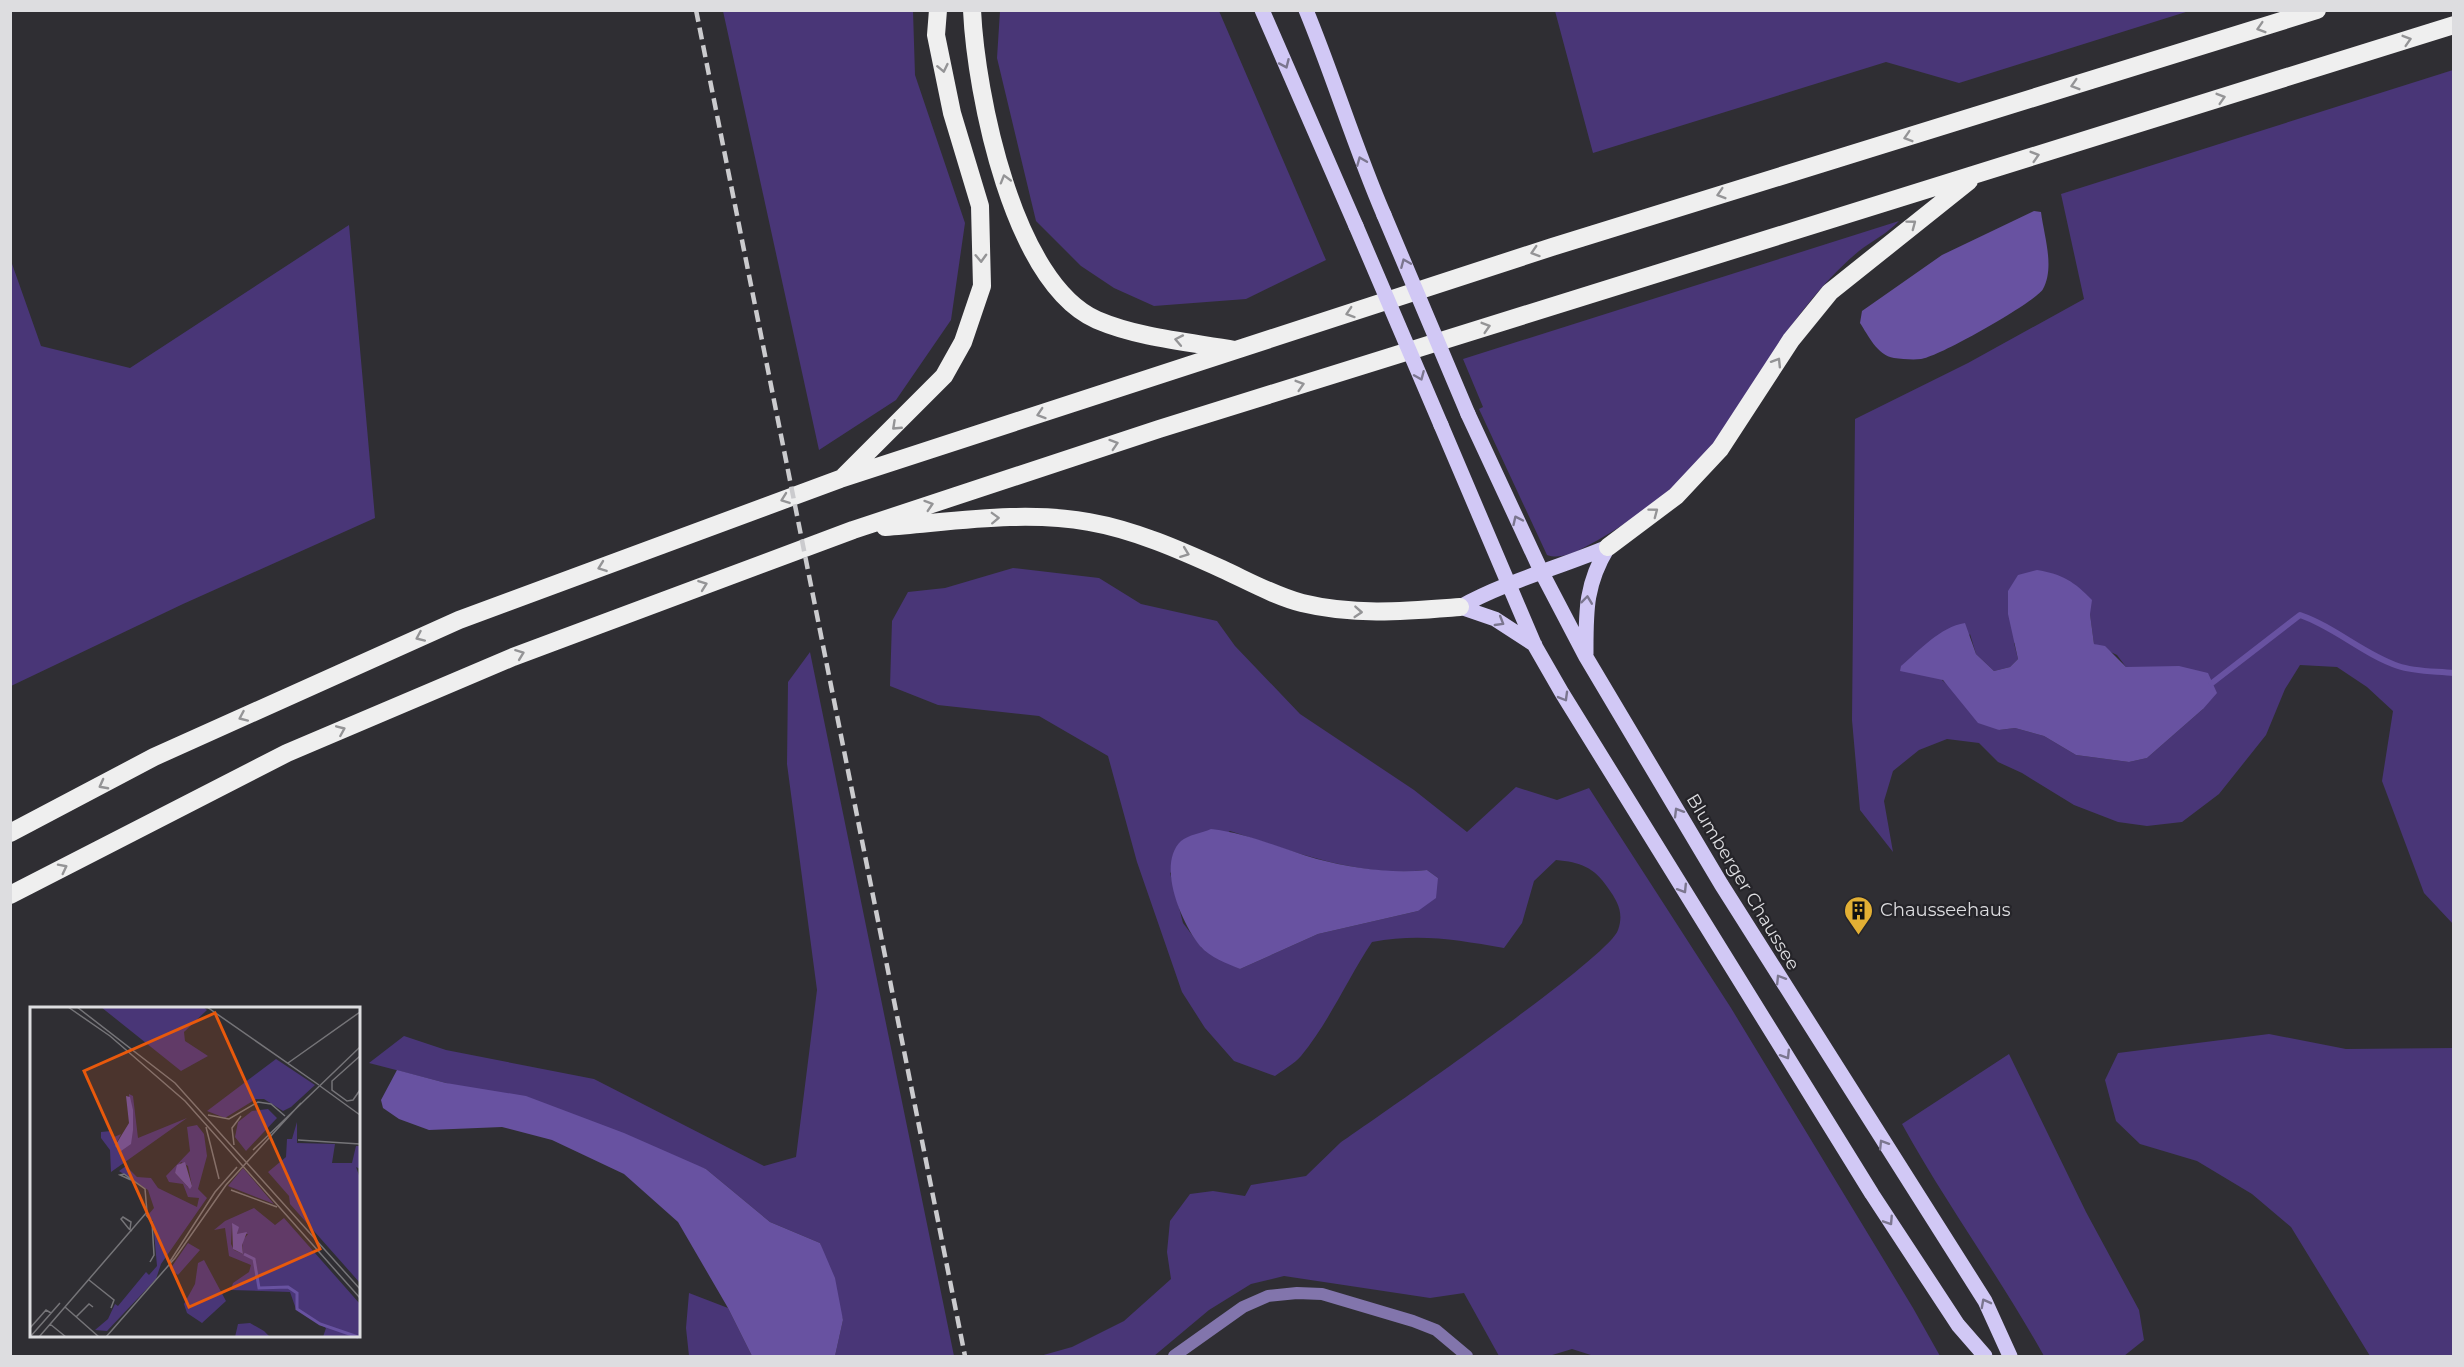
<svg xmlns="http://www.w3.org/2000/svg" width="2464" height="1367" viewBox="0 0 2464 1367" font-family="Montserrat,sans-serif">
<rect width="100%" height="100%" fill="#2f2e33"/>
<path fill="#493677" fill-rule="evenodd" d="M723,11H913L915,75L965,223L951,320L896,400L819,450Z
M1000,11H1219L1326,260L1246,299L1154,306L1114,288L1081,266L1036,221L997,58Z
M1555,11V10L2189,11L1959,83L1886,62L1593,153Z
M2453,70V924L2424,893L2382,781L2393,711L2367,687L2337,667L2300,665L2285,689L2266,735L2219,794L2182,822L2147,826L2118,822L2074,805L2022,773L1998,762L1979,743L1947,739L1919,750L1893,771L1884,801L1893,852L1860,810L1852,720L1855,419L1968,363L2084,299L2061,194ZM2090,614L2094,644L2117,655L2126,667L2148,668L2203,709L2147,758L2129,762L2076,755L2044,736L2015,728L1999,730L1942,680L1970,634L1976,654L1994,671L2010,667L2018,659L2014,643Z
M1899,221C1888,233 1872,241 1859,251C1841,266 1823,285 1808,304C1774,345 1751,394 1719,437C1687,480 1644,514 1598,540C1583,548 1564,561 1547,555L1479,409L1483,407L1463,359Z
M349,225L375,518L183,604L11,686V261L41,346L130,368Z
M1013,568L1099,578L1141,604L1217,621L1235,646L1300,714L1414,790L1467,832L1516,787L1557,800L1589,788L1731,1008L1913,1308L1940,1356H1594L1572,1349L1549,1356H1499L1464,1293L1430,1298L1284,1276L1251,1284L1209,1310L1154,1356H1040L1072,1347L1124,1321L1171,1279L1167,1252L1170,1221L1190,1194L1213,1191L1245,1196L1251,1185L1306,1176L1340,1143C1380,1115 1609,958 1618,930C1624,913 1618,902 1608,888C1594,867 1580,862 1556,860L1534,881L1522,923L1504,948C1457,940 1420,933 1372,942C1347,980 1329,1022 1301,1056C1294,1064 1283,1070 1275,1076L1234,1061L1205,1028L1182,992L1137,862L1108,756L1039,716L938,705L890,686L892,621L908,592L945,588ZM1230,831C1292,851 1360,878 1427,870L1438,878L1418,911L1318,934L1240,969L1202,948L1183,923L1170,873Z
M810,652L954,1356H835L843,1320L820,1243L770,1222L706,1169L446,1083L369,1063L404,1036L446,1050L594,1079L764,1166L796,1157L817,990L787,764L788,682Z
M2269,1034L2346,1049L2453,1048V1356H2370L2291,1227L2252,1194L2197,1161L2140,1144L2116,1121L2105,1080L2118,1053Z
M2009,1054L2086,1212L2139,1310L2144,1340L2124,1356H2044C2000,1277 1946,1204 1902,1124Z
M689,1293L728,1308L752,1356H689L686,1328Z"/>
<path fill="#6852a1" d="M2034,211L2041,212C2044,236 2055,267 2043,289C2036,302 1937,358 1921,359C1913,360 1902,359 1894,358C1877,355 1868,335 1860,323L1862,311L1942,255Z
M2037,570C2062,574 2075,582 2092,600L2090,614L2094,644L2105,646L2126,667L2179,666L2208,673L2217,693L2203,709L2147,758L2129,762L2076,755L2044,736L2015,728L1999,730L1978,723L1943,680L1900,671L1901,666C1920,650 1940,627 1965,623L1976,654L1994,671L2010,667L2018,659L2008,614V591L2018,575Z
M1211,829C1248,833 1282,849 1317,859C1352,868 1391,874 1427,870L1438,878L1436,898L1418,911L1318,934L1240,969C1226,963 1211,958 1200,946C1182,924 1156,865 1181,841C1188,835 1202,833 1211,829Z
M397,1070L446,1083L526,1096L624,1133L706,1169L770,1222L820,1243L835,1278L843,1320L835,1356H752L728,1308L678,1222L624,1174L552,1140L502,1127L429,1130L399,1119L383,1108L381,1100Z"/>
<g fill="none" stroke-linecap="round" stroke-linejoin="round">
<path stroke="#6852a1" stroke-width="6" d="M2212,683L2300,615C2335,627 2363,654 2398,666C2415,672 2436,671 2454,673"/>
<path stroke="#8275ac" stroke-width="12" d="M1174,1356L1243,1307L1268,1296L1297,1293L1322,1294L1413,1321L1436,1330L1467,1356"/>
<path stroke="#d1c8f5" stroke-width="15" d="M1262,10L1356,226
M1306,10C1334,78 1355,148 1384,215
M1468,414L1542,573L1586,657L1721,884L1985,1301L2010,1356
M1441,425L1535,646L1562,693L1872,1194L1958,1325L1985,1356
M1460,607C1507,581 1558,568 1608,547
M1460,607L1495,619L1535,645
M1586,654C1586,612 1585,585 1608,547"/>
<path stroke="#efefef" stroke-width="18" d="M972,10C976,94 1013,283 1097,320C1139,338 1190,342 1235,350
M844,476L944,376L963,342L982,286L980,206L952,113L936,35L938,10
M885,527C952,522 1023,510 1089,522C1135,530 1180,550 1222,569C1248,581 1275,596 1302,603C1355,616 1407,611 1460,607
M1608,547L1676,496L1720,449L1791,340L1830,292L1969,181
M10,833L154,757L459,620L840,479L1552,247L2317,10
M10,895L287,753L513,657L853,530L1159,429L2454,25"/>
<path stroke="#cbcbce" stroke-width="4.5" stroke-dasharray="12 6" stroke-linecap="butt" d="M696,10L965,1356"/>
<path stroke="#d1c8f5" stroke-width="15" d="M1384,215L1468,414
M1356,226L1441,425"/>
</g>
<defs><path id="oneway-chevron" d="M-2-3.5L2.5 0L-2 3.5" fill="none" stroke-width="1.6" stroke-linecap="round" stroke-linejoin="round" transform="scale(1.5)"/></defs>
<g stroke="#949496">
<use href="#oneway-chevron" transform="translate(2261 28) rotate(163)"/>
<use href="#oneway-chevron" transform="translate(2407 40) rotate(-17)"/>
<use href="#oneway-chevron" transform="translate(943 68) rotate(78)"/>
<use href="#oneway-chevron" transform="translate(2075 85) rotate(163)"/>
<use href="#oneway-chevron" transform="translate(2221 98) rotate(-17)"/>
<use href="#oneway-chevron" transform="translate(1908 137) rotate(163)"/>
<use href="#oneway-chevron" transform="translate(2035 156) rotate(-17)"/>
<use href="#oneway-chevron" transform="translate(1005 179) rotate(-106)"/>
<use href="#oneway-chevron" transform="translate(1721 194) rotate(163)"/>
<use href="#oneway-chevron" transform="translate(1912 224) rotate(-37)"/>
<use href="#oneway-chevron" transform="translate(1535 252) rotate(162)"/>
<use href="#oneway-chevron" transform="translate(981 258) rotate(88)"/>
<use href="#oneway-chevron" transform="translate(1350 313) rotate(162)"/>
<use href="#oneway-chevron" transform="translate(1486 327) rotate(-17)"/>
<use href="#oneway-chevron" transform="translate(1179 340) rotate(-169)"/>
<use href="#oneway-chevron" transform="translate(1777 362) rotate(-58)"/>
<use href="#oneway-chevron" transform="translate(1300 385) rotate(-17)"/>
<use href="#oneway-chevron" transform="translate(1041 414) rotate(162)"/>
<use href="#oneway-chevron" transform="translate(896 426) rotate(137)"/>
<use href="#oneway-chevron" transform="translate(1114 444) rotate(-18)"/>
<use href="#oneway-chevron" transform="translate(785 499) rotate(160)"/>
<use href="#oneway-chevron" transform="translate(929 505) rotate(-18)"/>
<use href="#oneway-chevron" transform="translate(1654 512) rotate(-37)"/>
<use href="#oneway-chevron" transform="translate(995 518) rotate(-2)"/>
<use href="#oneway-chevron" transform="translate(1185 553) rotate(21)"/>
<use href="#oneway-chevron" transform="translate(602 567) rotate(160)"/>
<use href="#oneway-chevron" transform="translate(703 585) rotate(-20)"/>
<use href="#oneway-chevron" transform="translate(1358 612) rotate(4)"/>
<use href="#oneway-chevron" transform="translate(420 637) rotate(156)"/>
<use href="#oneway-chevron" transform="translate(520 654) rotate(-21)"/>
<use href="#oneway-chevron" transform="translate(243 717) rotate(156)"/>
<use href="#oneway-chevron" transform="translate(341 730) rotate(-23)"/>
<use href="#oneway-chevron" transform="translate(103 785) rotate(152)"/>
<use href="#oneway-chevron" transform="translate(63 868) rotate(-27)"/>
</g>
<g stroke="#7b768f">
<use href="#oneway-chevron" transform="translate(1285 64) rotate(66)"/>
<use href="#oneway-chevron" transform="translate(1361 161) rotate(-112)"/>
<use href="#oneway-chevron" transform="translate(1405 263) rotate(-113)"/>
<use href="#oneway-chevron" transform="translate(1420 376) rotate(67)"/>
<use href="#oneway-chevron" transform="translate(1517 520) rotate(-115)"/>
<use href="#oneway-chevron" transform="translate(1587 600) rotate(-83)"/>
<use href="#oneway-chevron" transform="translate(1500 622) rotate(31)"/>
<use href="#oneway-chevron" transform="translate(1564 697) rotate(60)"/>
<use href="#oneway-chevron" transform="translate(1678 812) rotate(-121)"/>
<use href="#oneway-chevron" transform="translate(1683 889) rotate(58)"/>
<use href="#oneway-chevron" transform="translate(1780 979) rotate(-122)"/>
<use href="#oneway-chevron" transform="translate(1786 1055) rotate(58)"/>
<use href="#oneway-chevron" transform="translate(1883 1144) rotate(-122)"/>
<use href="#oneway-chevron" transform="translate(1889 1221) rotate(57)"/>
<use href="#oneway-chevron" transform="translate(1985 1303) rotate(-118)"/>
</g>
<defs>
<symbol id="building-pin" viewBox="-11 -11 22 30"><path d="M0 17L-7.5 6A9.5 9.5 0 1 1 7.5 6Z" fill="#e2af34" stroke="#252429"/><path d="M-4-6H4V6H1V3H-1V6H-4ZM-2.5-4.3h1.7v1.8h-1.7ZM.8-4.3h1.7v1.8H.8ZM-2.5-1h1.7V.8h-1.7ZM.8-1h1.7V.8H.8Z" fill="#111"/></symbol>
</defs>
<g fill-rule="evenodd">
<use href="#building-pin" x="1842" y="894" width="33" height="45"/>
</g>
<g text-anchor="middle" stroke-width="4.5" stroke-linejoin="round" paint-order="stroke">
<g font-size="18" fill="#dddde0" stroke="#252429">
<text transform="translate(1743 882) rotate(59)" y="6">Blumberger Chaussee</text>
</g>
<g font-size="18" fill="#dddde0" stroke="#252429" text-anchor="start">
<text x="1880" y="916">Chausseehaus</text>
</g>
</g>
<g transform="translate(30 1007)">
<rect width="330" height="330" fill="#2f2e33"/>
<path d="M71,0H173L177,3L154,25L155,34L178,49L151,64ZM246,52L285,78L261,100L253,104L234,92H226L195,111L177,104ZM99,87L103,89L108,131L157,111L81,165L80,143L71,131V125L81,124L82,131L91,127L85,139L101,132ZM238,102L247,111L216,144L205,130L208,115L222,104ZM267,115V136L305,137L302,156H322L326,139H330V162L326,160L330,171V276L260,197L259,189L238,165L256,150L257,132H262ZM167,118L174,127L177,149L168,182L177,191L131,257L126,272L77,324L65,323L78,312L85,297L88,299L116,265L119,268L127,259L123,214L118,208L124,201L118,183L89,164L96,159L107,170L121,171L128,181L167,200L169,191L158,190L153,177L139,175L136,169L160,144L157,120ZM151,155L158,159L162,179L158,180L145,166ZM213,161L244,197L198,179ZM224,201L245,218L254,211L330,297V330H293L296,321L266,302L260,285L201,283L203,276L219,265L221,258L199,249L195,221L184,223L195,214ZM202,217L208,221L207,227H218L212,234L213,247L204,243L201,237ZM158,236L170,243L148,268L140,262ZM174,253L196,294L172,316L157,306L154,297L165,277L168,256ZM220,316L234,324L240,330H205L208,317Z" fill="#493677" fill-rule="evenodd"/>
<path d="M96,89L100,90L103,103V123L101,137L91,144L85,139L99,116ZM155,155L162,179L160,182L145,166L147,158ZM202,216L209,220L207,227L217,225L212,238L213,247L203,242Z" fill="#6852a1"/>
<path fill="none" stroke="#6852a1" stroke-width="3" d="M214,247L224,252L229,281L258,280L267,286V302L290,317L328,330"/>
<path fill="none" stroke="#757478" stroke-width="1.5" d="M38,0L80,29L155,94L330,291M47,0L145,76L330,282M177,0L289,78M330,49L302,74V83L317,94L323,93L330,83M258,56L330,5M290,79L330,108M178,108L199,112L228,95L241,97L255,109M176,120L189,172M268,133L330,137M204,138L202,121L211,109M223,143L330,40M201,183L247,200M116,208L122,215L124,248L120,255M100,222L101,215L93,210L91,212L99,222L102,224M139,256L185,185L207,160M59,273L84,293L81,301M35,300L69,330M46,310L59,297L63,300M20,317L36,330M0,321L16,303L21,306M0,330L30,296M9,330L117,205L115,182L94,167L90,168L101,173M76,330L145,251L196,178L271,96"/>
<path fill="#e8590c" fill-opacity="0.15" stroke="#e8590c" stroke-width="3" d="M185,6L290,242L159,300L54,64Z"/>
<rect width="330" height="330" fill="none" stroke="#dddde0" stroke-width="3"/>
</g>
<rect width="2464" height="1367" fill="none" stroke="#dddde0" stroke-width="24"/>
</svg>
